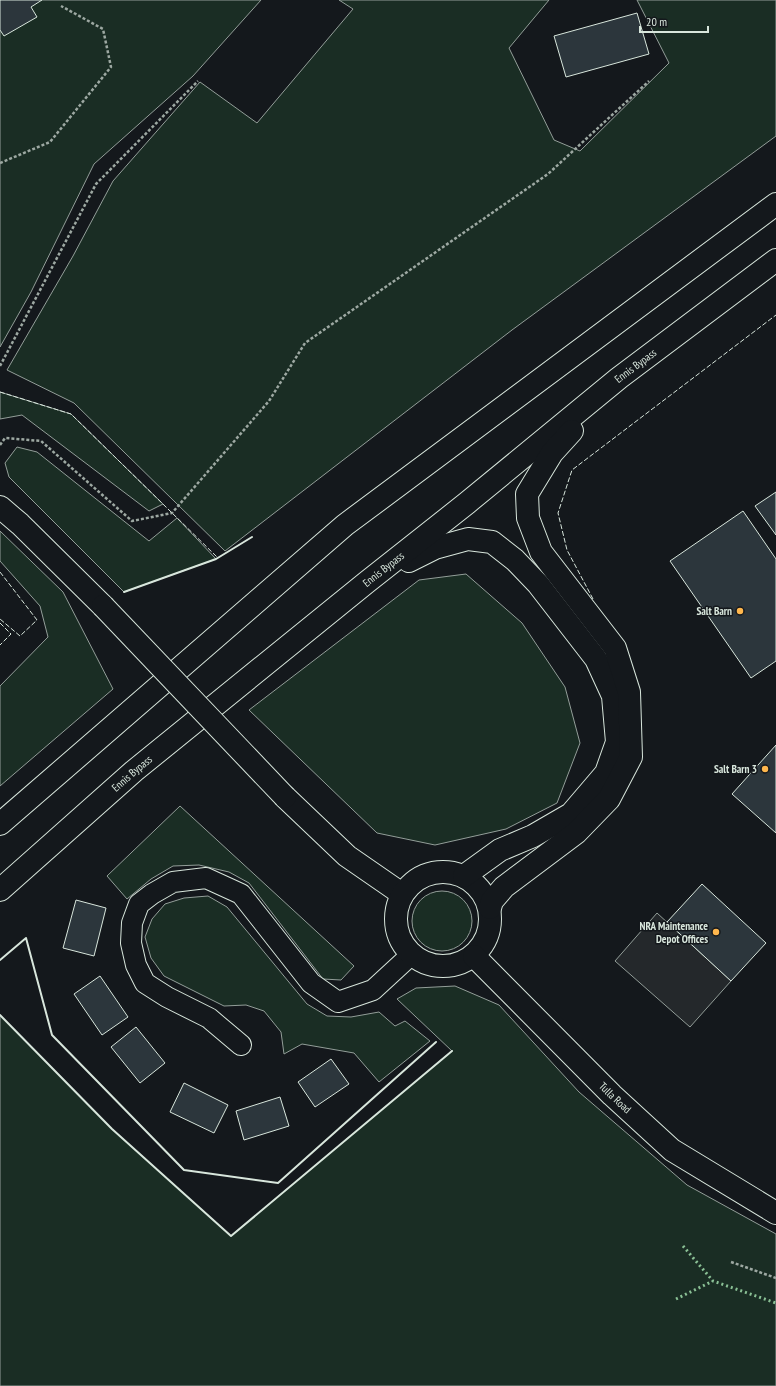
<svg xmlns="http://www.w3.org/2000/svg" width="776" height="1386" viewBox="0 0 776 1386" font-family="'PT Sans Narrow',sans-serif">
<rect width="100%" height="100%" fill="#14181c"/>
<path fill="#1a2d24" stroke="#939e99" d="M0,0H261L193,76L94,164L31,292L0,347Z
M339,0H549L509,48L554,140L580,151L669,63L637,0H776V136L512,330L225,551L74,403L7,370L73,256L113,181L200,82L257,123L353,9Z
M0,392L71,414L163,504L149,511L22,415L0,419Z
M17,447L37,452L149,541L177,518L216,559L124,592L9,477L5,463Z
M0,531L63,592L113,689L0,786V686L48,637L40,606L0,561Z
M466,574L522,623L565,687L580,743L557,803L506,829L435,845L377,833L249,710L419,580Z
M180,806L354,966L341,980L323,979L249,883L229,872L199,865L173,866L151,879L127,899L107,876Z
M412 921a30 30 0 1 1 60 0a30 30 0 1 1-60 0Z
M208,896L227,907L307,1004L327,1016L351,1017L379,1012L395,1026L405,1021L430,1041L379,1082L354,1053L302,1044L284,1054L281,1032L264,1011L246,1005L224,1006L164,976L151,958L145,937L152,919L165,904L184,898Z
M455,986L499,1005L579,1092L687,1185L776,1234V1386H0V1015L112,1129L231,1236L452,1051L397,999L416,988Z"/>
<path fill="#24282b" stroke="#939e99" d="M657,913L731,981L690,1027L615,961Z"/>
<path fill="#2c363c" stroke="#d8e6dc" d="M0,0H42L31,7L37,17L4,36L0,30Z
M637,13L649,54L566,77L554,36Z
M776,492V535L755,506Z
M743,511L776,559V661L751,678L670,561Z
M776,745V833L732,794Z
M702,884L766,943L731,981L667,922Z
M76,900L106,908L94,956L63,948Z
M100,976L128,1017L102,1035L74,994Z
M136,1027L165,1063L140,1083L111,1047Z
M331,1059L349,1084L315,1107L298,1082Z
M184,1083L228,1105L214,1133L170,1112Z
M280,1097L289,1126L244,1140L236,1111Z"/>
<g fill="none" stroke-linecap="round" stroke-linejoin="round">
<defs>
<path id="street" d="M241,1045L209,1018L167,997L145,983L136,965L131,943L132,923L139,904L152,894L173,882L206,878L241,894L311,983L338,1002L373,990L411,955"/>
<g id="secondary">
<path d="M0,507L20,524L103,606"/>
<path d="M285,797L347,856L402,894"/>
<circle cx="443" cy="919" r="47"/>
<path id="s1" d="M474,956L612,1095L672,1150L776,1213"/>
</g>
<g id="highway">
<path d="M409,561L435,548L468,539L492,542L515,560L538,584L596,659L613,696L617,742L606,773L571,814L533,836L500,850L464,876"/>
<path d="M0,824L345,525L776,204"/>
<path id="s2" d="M0,890L134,771L367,582L467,503L619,378L776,260"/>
<path d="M490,908L492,901L504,887L576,833L609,799L631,757L629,692L615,648L541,552L528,518L527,494L552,453L572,431"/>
</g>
</defs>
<use href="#street" stroke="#d8e6dc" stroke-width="22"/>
<use href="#secondary" stroke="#d8e6dc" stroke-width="24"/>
<use href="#highway" stroke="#d8e6dc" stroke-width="24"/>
<path stroke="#9da8a2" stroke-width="2.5" stroke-dasharray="3 2" stroke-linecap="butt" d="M0,163L50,142L111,67L103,29L61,6
M0,366L96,184L198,81
M0,445L5,438L41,441L132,521L172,513L269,401L305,343L548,174L649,81
M731,1262L776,1278"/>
<use href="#street" stroke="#14181c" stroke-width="20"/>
<use href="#secondary" stroke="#14181c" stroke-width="22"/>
<use href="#highway" stroke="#14181c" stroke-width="22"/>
<defs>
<path id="secondary-bridge" d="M103,606L285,797"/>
</defs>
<use href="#secondary-bridge" stroke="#d8e6dc" stroke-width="24" stroke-linecap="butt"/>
<use href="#secondary-bridge" stroke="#14181c" stroke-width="22"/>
<path stroke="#8ac095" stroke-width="3" stroke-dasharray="2 3" stroke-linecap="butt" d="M683,1246L713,1281
M676,1299L713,1281L776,1303"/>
<path stroke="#d8e6dc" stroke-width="1" stroke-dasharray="5 2" stroke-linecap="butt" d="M0,392L71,414L217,557
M0,572L37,620L20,636L0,619
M593,599L567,550L558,513L572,470L776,315
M0,623L11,634L0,645"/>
<path stroke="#d8e6dc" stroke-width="2" d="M124,592L216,559L252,537
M0,960L26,938L52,1035L184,1170L278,1183L436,1042
M0,1015L112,1129L231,1236L452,1051"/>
</g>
<g fill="#ffb74d" stroke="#14181c" stroke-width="1.5">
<circle cx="740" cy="611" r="4"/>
<circle cx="765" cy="769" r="4"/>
<circle cx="716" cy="932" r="4"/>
</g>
<g text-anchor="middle" stroke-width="3" stroke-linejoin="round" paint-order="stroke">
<g font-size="11" fill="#d8e6dc" stroke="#14181c">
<text dy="4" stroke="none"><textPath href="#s2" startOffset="824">Ennis Bypass</textPath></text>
<text dy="4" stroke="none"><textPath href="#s2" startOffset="500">Ennis Bypass</textPath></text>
<text dy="4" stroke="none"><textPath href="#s2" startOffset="176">Ennis Bypass</textPath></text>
<text dy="4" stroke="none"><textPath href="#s1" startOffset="200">Tulla Road</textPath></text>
</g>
<g font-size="11" font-weight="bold" fill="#d8e6dc" stroke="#14181c" text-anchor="end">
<text x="732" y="615">Salt Barn</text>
<text x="757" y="773">Salt Barn 3</text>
<text x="708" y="930">NRA Maintenance<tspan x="708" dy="13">Depot Offices</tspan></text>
</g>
</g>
<path d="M640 26v6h68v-6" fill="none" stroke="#d8e6dc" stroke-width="2"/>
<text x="646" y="26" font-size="12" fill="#d8e6dc" stroke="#14181c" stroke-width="3" paint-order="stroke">20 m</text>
</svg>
